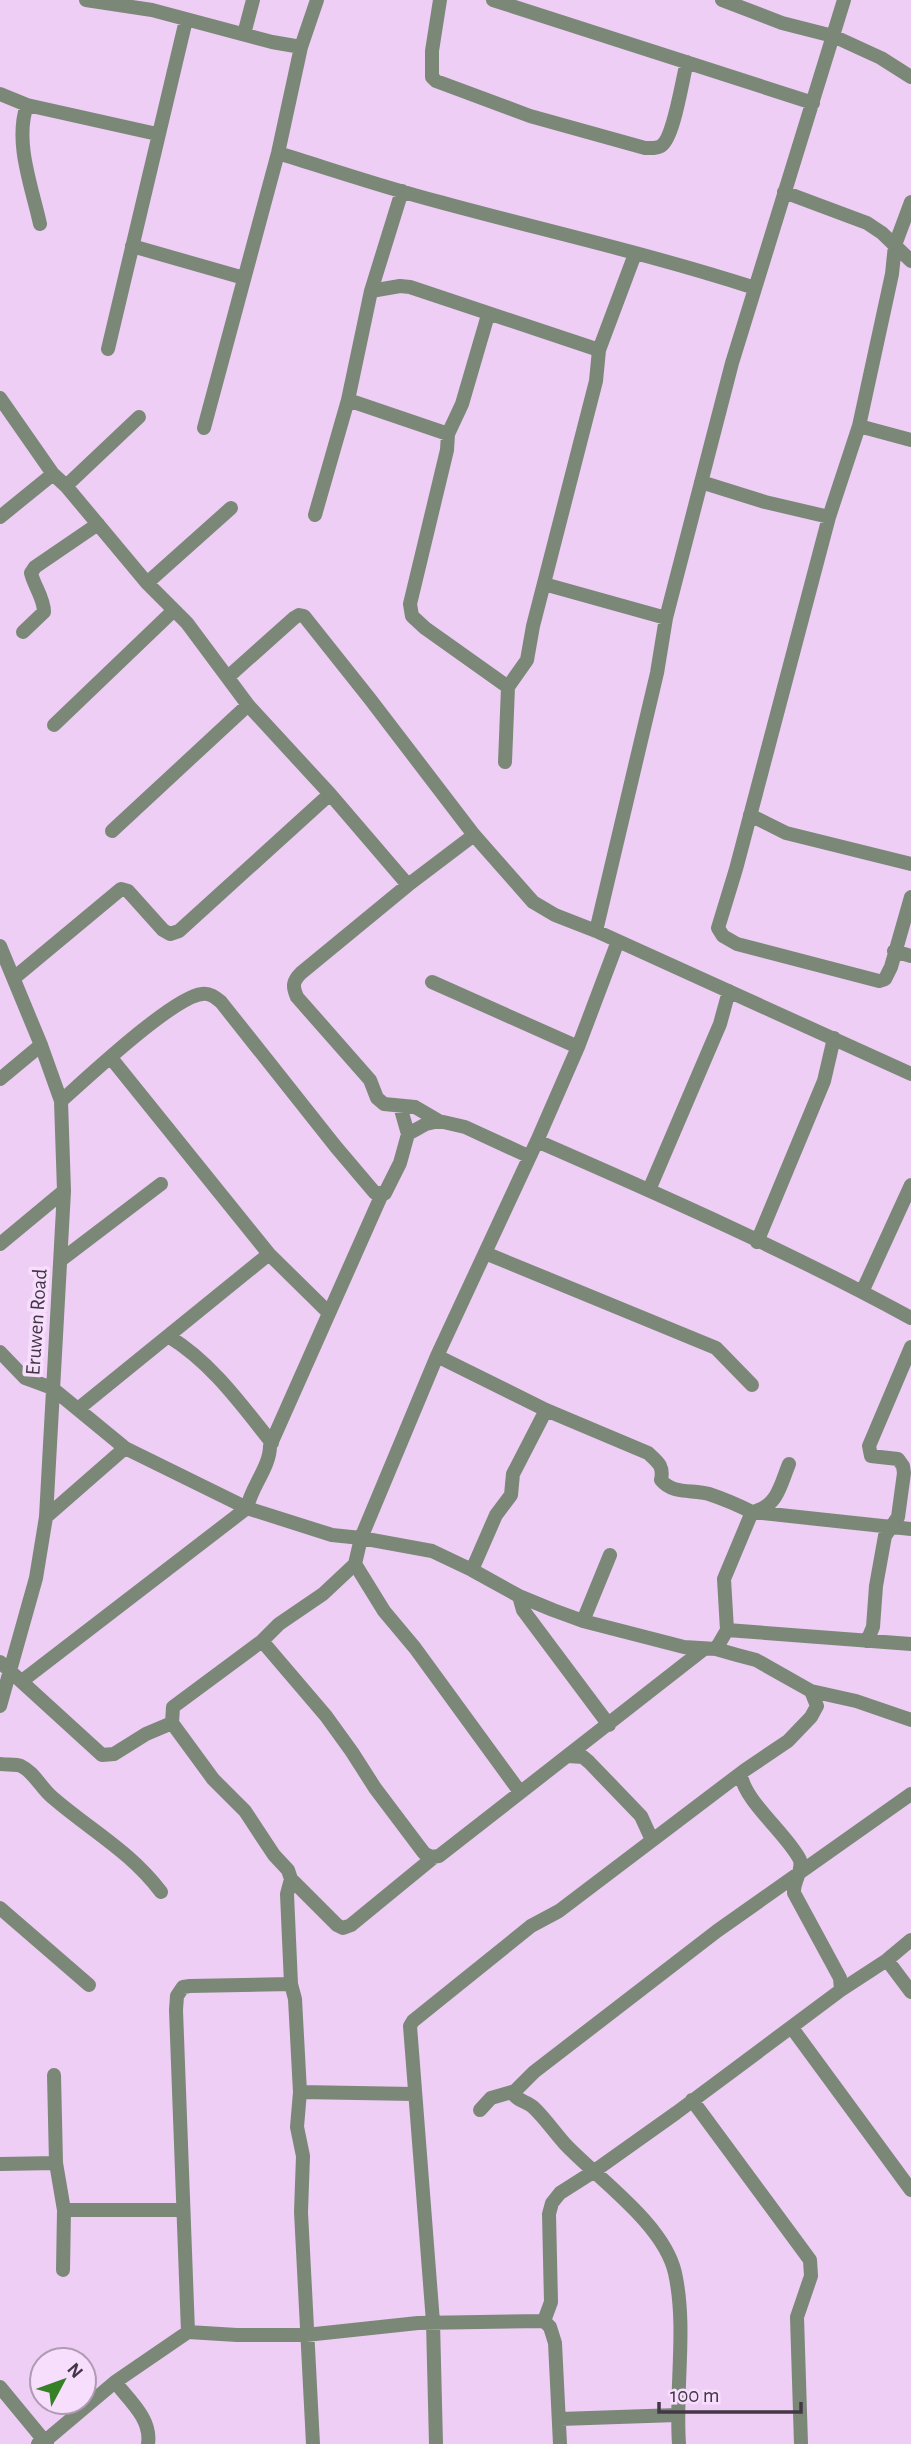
<svg xmlns="http://www.w3.org/2000/svg" width="911" height="2444" viewBox="0 0 911 2444" font-family="'Alegreya Sans',sans-serif">
<rect width="100%" height="100%" fill="#eecef5"/>
<g fill="none" stroke-linecap="round" stroke-linejoin="round">
<path stroke="#7b8878" stroke-width="14" d="M86,0L152,10L272,42L301,47
M440,0L432,51V77L436,81L530,116L645,148C650,148 656,149 661,146C674,138 682,80 687,62
M493,0L813,103
M722,0L782,23L833,36L881,58L911,77
M244,34L253,0
M0,94L27,105L157,134
M27,105C14,142 32,187 40,224
M278,153C330,169 383,187 436,201C542,230 650,254 755,288
M784,192L867,223L882,233L911,261
M911,202L895,245L892,274L859,426L829,517L736,869L718,928L723,936L737,944L879,981L885,979L891,967L911,897
M132,246L244,278
M371,291L400,286L410,287L599,350
M108,349L186,20
M0,398L53,474L66,486L147,583L187,623L248,705L330,794L408,885
M348,400L448,434L447,450L410,604L412,616L425,628L508,687L505,762
M859,426L911,440
M204,428L278,153L301,47L317,0
M448,434L462,404L488,315
M701,482L765,502L829,517
M66,486L139,417
M315,515L348,400L371,291L402,191
M0,517L53,474
M147,583L231,508
M544,584L666,618
M23,632L44,612C44,598 34,586 31,573L35,567L98,524
M228,677L294,618L299,615L304,616L370,699L474,835L533,902L555,915L596,931L911,1074
M508,687L527,660L533,626L596,381L599,350L635,254
M54,725L173,611
M750,815L786,833L911,864
M112,831L248,705
M474,835L408,885L301,973C293,981 292,986 297,997L370,1080L377,1098L384,1104L415,1107L439,1121L465,1127L528,1156
M596,931L657,673L666,618L732,363L844,0
M0,946L41,1045L61,1101L64,1191L46,1517L36,1578L0,1706
M894,951L911,956
M14,978L121,889L128,891L163,930L170,934L179,931L330,794
M432,982L578,1047
M111,1058L269,1254L329,1313
M0,1079L41,1045
M61,1101C87,1078 173,997 202,994C210,993 215,997 221,1002L336,1147L375,1193H385L400,1163L408,1134L400,1106
M408,1134L426,1124L439,1121
M537,1141C663,1196 790,1252 911,1318
M649,1190L720,1024L729,991
M757,1242L824,1081L834,1038
M0,1244L64,1191
M485,1253L716,1348L752,1385
M61,1260L161,1184
M862,1292L911,1185
M168,1336C211,1362 241,1404 272,1443
M0,1352L25,1378L52,1388L125,1448L247,1508L332,1535L361,1538L432,1551L472,1570L519,1596L553,1610L583,1621L684,1647L716,1649L737,1655L756,1660L811,1691L856,1701L911,1720
M437,1356L546,1410L648,1453C658,1462 664,1466 661,1480C673,1495 693,1489 709,1494C724,1499 738,1505 752,1512L911,1529
M78,1409L269,1254
M756,1511C778,1505 781,1483 789,1464
M46,1517L125,1448
M355,1564L384,1611L415,1648L520,1792
M472,1570L496,1515L511,1495L513,1474L546,1410
M519,1596L523,1610L609,1725
M583,1621L610,1555
M727,1630L911,1644
M262,1641L326,1716L352,1752L375,1788L424,1853L431,1857L439,1856L704,1649
M867,1641L873,1627L876,1586L885,1536L898,1517L904,1473L903,1466L898,1459L871,1456L869,1446L911,1347
M716,1649L727,1630L724,1579L752,1512
M0,1662L102,1755L114,1754L146,1734L172,1723
M22,1681L247,1508C251,1487 270,1467 270,1446L382,1194
M568,1756L583,1757L589,1762L641,1816L652,1840
M0,1764C6,1765 16,1764 21,1766C34,1772 41,1788 52,1797C90,1830 130,1851 161,1892
M741,1774C743,1800 788,1835 800,1860C803,1872 793,1881 794,1893L840,1978L841,1990
M291,1879L337,1925L343,1928L351,1925L434,1857
M0,1908L89,1985
M887,1960L911,1992
M792,2028L911,2190
M54,2075L56,2163L64,2210L63,2270
M515,2091V2096C521,2102 528,2102 533,2107C545,2118 554,2132 565,2144C598,2179 664,2224 675,2273C687,2328 675,2388 679,2444
M300,2092L414,2094
M692,2100L810,2260L811,2276L797,2317L801,2444
M480,2110L491,2098L515,2091L534,2072L717,1931L911,1794
M0,2164L56,2163
M64,2210H182
M544,2321L551,2302L549,2214L552,2203L560,2193L593,2172L676,2113L841,1990L887,1960L911,1940
M188,2332L176,2010L177,1996L183,1987L190,1986L291,1984
M115,2382C129,2400 152,2419 148,2444
M0,2387L47,2444
M560,2419L677,2415
M38,2444L45,2441L115,2382L188,2332L237,2335H306L418,2323L544,2321L550,2327L555,2343L560,2444
M313,2444L301,2212L303,2156L297,2127L300,2092L295,1999L291,1984L287,1894L291,1879L288,1870L274,1855L245,1811L213,1779L172,1723L173,1707L262,1641L279,1624L323,1594L355,1564L361,1538L437,1356L537,1141L578,1047L618,941
M436,2444L433,2322L410,2026L413,2021L531,1926L559,1911L745,1770L788,1741L811,1717L817,1706L811,1691"/>
</g>
<g text-anchor="middle" stroke-width="7" stroke-linejoin="round" paint-order="stroke">
<g font-size="21" fill="#433746" stroke="#f7defd">
<text transform="translate(36 1322) rotate(-86)" y="7">Eruwen Road</text>
</g>
</g>
<g transform="translate(63 2381) rotate(49)"><circle r="33" fill="#f7defd" stroke="#af9bb4" stroke-width="2"/>
<path d="M0-5L12 26L0 18L-12 26Z" fill="#368026"/>
<text y="-10" font-size="19" font-weight="bold" text-anchor="middle" fill="#433746">N</text>
</g>
<path d="M659 2402v10h142v-10" fill="none" stroke="#433746" stroke-width="3.5"/>
<text x="670" y="2402" font-size="21" fill="#433746" stroke="#f7defd" stroke-width="5" paint-order="stroke">100 m</text>
</svg>
